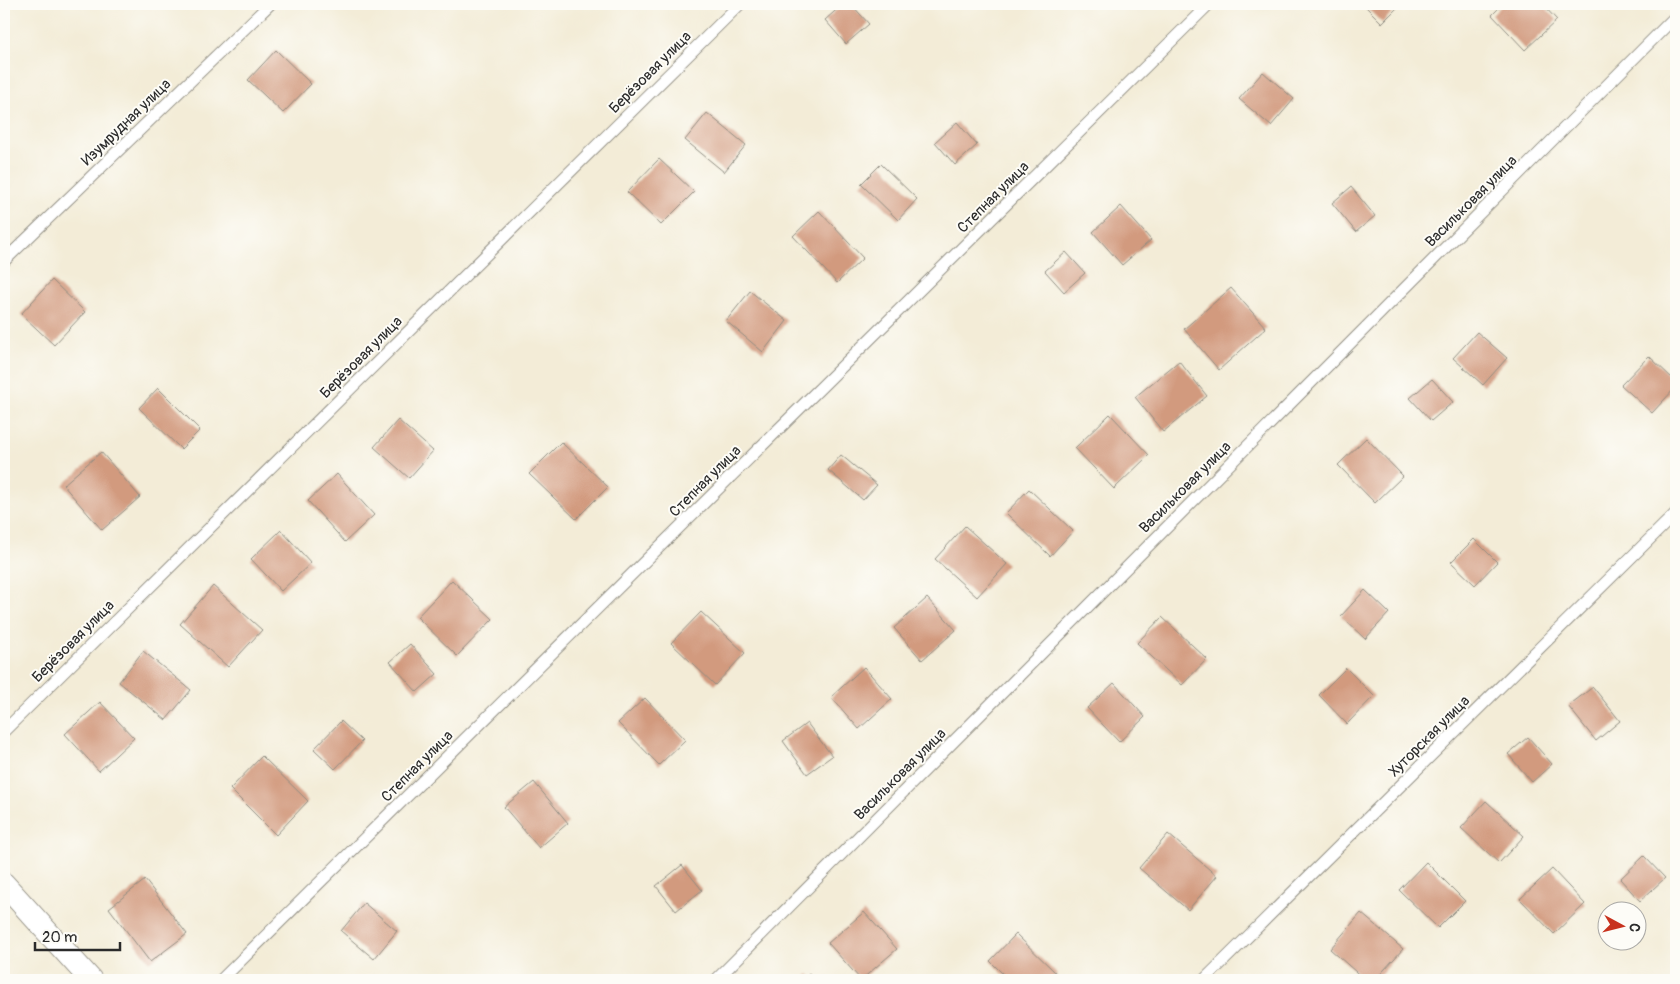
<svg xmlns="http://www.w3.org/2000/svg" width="1680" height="984" viewBox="0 0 1680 984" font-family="Pangolin,sans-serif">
<rect width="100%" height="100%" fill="#fdfcf7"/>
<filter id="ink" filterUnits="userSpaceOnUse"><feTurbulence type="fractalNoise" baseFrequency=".02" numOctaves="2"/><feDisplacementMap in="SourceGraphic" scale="10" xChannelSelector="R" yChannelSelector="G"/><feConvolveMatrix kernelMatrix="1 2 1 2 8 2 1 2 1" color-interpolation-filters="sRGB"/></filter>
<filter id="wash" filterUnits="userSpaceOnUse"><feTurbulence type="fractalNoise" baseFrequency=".0096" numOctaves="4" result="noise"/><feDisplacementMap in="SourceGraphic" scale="20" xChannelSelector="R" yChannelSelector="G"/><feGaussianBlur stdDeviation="1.12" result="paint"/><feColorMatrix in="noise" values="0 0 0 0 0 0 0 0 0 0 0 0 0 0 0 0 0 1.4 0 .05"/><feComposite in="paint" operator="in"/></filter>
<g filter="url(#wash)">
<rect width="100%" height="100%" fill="#f3ecd7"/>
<g id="blocks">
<path fill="#d29a7e" d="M843,4H851L869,24L846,44L825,20Z
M1363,4H1401L1382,23Z
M1503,4H1542L1557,20L1525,50L1492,15Z
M276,50L311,84L283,113L248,80Z
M1263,72L1294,99L1271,126L1239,99Z
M707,113L746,145L724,172L685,140Z
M957,122L977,145L955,165L935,142Z
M659,159L694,192L661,225L627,192Z
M881,164L917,199L898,220L861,184Z
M1351,187L1375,216L1356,232L1332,203Z
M1121,206L1151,240L1122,265L1093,232Z
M819,211L863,258L837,283L793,236Z
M1066,252L1085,273L1064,292L1045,271Z
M52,280L85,312L54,345L21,314Z
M1231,288L1266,328L1219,370L1184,329Z
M750,291L787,321L763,352L726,321Z
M1477,332L1507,358L1483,385L1453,358Z
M1649,356L1676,382V387L1652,413L1621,385Z
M1179,361L1207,396L1163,432L1135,397Z
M1432,379L1453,402L1431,421L1410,398Z
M158,388L200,430L181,449L139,408Z
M1110,414L1149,455L1114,489L1075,448Z
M398,420L433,451L409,478L374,447Z
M1366,438L1403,476L1375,503L1338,465Z
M561,442L608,487L576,519L529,474Z
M101,452L140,497L102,530L63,485Z
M841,455L877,485L863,500L828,470Z
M337,474L374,515L345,542L308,501Z
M1029,489L1073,531L1050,556L1006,513Z
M965,526L1007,564L977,597L935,559Z
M281,530L311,563L281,591L251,559Z
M1474,539L1497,562L1475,585L1451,562Z
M452,580L493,619L457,656L417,617Z
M213,586L262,630L228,667L180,624Z
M1365,590L1389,613L1365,639L1341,616Z
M927,598L956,630L922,660L894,628Z
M701,612L745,653L715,685L671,643Z
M1162,617L1207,659L1182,685L1137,643Z
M410,644L437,674L417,692L390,662Z
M143,651L191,690L166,720L119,682Z
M864,667L892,699L859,729L831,697Z
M1346,668L1374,696L1347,724L1319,695Z
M1114,683L1145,717L1119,742L1087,708Z
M1593,687L1620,721L1596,741L1568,706Z
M645,698L685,740L659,765L618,723Z
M100,702L134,738L99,771L65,734Z
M341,721L362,741L335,769L314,749Z
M807,723L832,756L807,774L783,741Z
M1528,737L1552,764L1532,782L1508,754Z
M262,756L308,801L276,835L230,789Z
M534,782L568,823L539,848L504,807Z
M1486,801L1524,836L1499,863L1461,828Z
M1168,834L1217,876L1188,910L1139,868Z
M1644,856L1665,878L1640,901L1620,879Z
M1426,862L1465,901L1438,928L1399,890Z
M682,865L702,890L676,911L656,886Z
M1552,869L1585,904L1554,934L1520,899Z
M145,880L187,934L150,962L109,908Z
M364,903L397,931L374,959L341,931Z
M864,912L897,949L861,980L828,943Z
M1361,913L1403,949L1375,980H1365L1330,949Z
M1016,934L1057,974L1051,980H1009L990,961Z
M809,974L815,980H802Z"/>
</g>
</g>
<g filter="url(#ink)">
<use href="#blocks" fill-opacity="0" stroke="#8f8c81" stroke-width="1"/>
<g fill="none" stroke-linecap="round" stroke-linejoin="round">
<defs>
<path id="service" d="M4,261L270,4
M4,731L740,4
M221,980L1209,4
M716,980L1676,16
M1204,980L1676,513"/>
<path id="minor" d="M4,884L91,980"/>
</defs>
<use href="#service" stroke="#8f8c81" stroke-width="13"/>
<use href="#minor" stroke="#8f8c81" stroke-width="24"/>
<use href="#service" stroke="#fff" stroke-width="11"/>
<use href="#minor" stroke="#fff" stroke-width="22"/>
</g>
</g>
<g text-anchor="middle" stroke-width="4" stroke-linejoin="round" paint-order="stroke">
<g font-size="15" fill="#2b2b2b" stroke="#fdfcf7">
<text transform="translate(650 72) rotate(-45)" y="5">Берёзовая улица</text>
<text transform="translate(126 122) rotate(-44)" y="5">Изумрудная улица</text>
<text transform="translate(993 197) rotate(-45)" y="5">Степная улица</text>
<text transform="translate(1471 201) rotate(-45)" y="5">Васильковая улица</text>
<text transform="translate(361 357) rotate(-45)" y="5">Берёзовая улица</text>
<text transform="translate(705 481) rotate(-45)" y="5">Степная улица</text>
<text transform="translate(1185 487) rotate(-45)" y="5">Васильковая улица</text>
<text transform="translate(73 641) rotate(-45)" y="5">Берёзовая улица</text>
<text transform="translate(1429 736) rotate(-45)" y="5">Хуторская улица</text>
<text transform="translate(417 766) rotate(-45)" y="5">Степная улица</text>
<text transform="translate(900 774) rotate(-45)" y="5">Васильковая улица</text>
</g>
</g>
<rect width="1680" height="984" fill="none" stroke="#fdfcf7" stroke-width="20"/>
<g transform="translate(1622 926) rotate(97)"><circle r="24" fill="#fdfcf7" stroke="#a9a8a5"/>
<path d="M0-4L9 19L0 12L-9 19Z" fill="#c8321e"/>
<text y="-8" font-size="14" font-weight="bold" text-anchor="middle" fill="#2b2b2b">С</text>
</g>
<path d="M35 942v8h85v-8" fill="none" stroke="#2b2b2b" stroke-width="2.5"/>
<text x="42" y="942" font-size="15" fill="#2b2b2b" stroke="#fdfcf7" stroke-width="4" paint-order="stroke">20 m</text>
</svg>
